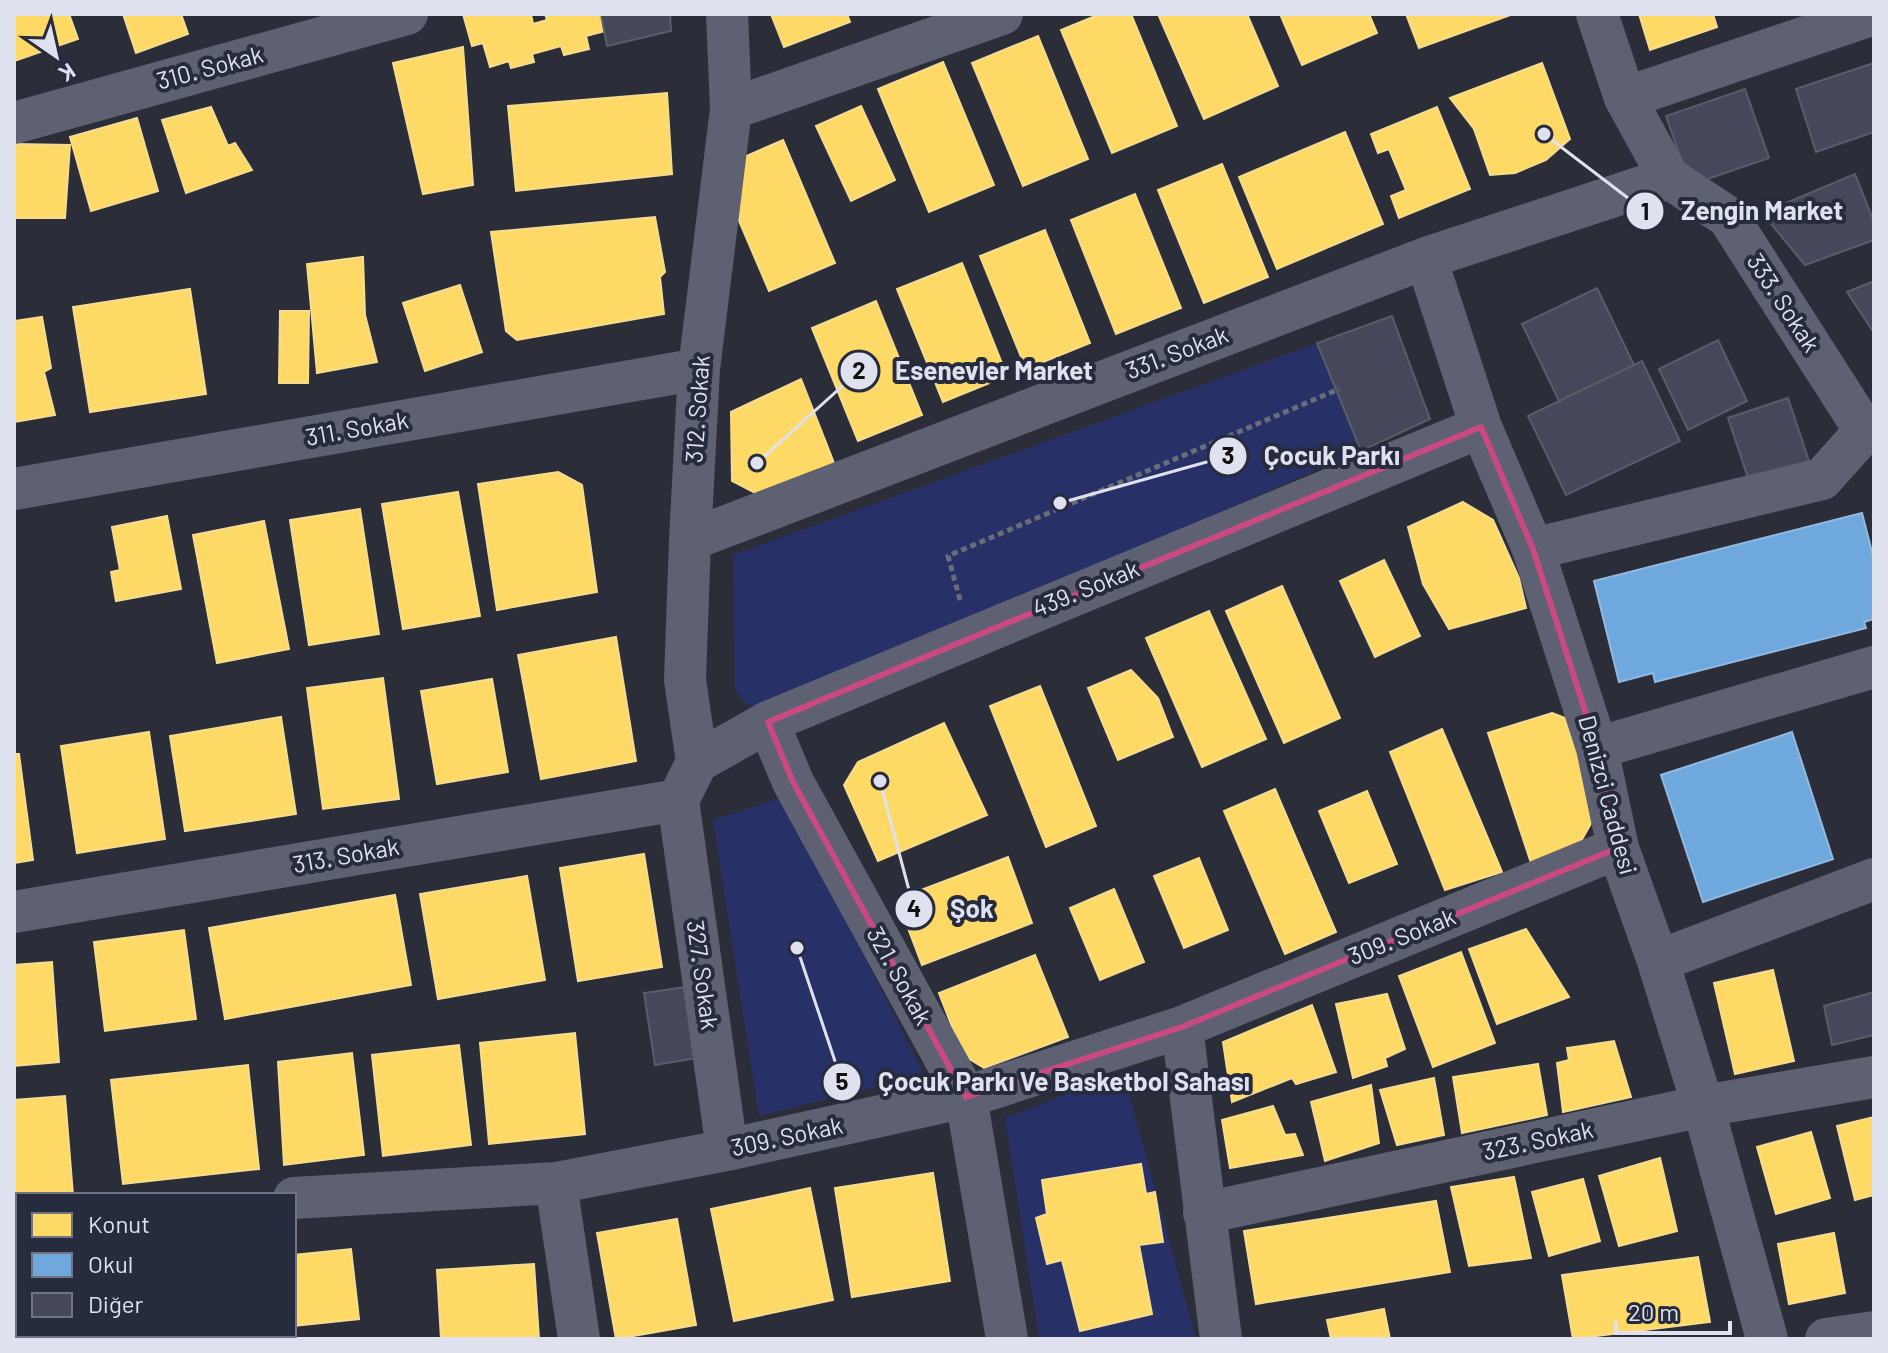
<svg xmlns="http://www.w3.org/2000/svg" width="1888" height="1353" viewBox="0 0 1888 1353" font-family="Barlow,sans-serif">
<rect width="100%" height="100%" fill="#2b2e38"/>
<path fill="#283068" d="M1392,316L1430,419L767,715L744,703L735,688L733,555Z
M785,797L924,1075L759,1116L713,820Z
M1123,1072L1196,1339H1039L1005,1118Z"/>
<path fill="#ffd966" stroke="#f5dc8f" stroke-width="2" d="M14,14H69L78,39L14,61Z
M123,14H181L188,34L136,53Z
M463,14H531L533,24L547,20L545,14H601L605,31L586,36L589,49L564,55L561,46L532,54L534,62L511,68L509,61L490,67L483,43L472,46Z
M771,14H847L850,22L784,47Z
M1100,14H1131L1177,126L1112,153L1061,30Z
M1158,14H1247L1278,86L1204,119Z
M1280,14H1369L1377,33L1302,65Z
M1406,14H1513L1419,48Z
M1639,14H1713L1717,27L1650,50Z
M1038,36L1088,159L1023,186L972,63Z
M463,47L473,185L423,194L393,63Z
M943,62L994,185L929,212L878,89Z
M1542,63L1570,139L1546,160L1515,173L1490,175L1474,129L1450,98Z
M667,93L672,174L516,191L508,106Z
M861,106L895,180L851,201L816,126Z
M211,107L228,146L235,143L252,170L186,193L162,120Z
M1437,107L1470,189L1399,218L1391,196L1406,190L1389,149L1378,153L1371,134Z
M137,118L158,191L91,211L70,137Z
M1345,132L1383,224L1277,269L1239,177Z
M783,140L835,263L769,291L725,188L735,161Z
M14,144L70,145L65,218H14Z
M1222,164L1268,277L1204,303L1158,190Z
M1135,194L1181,308L1116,334L1071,220Z
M655,217L665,272L660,277L664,314L517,340L506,331L491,232Z
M1045,230L1090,343L1026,369L980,256Z
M363,257L365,315L377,362L317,373L307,264Z
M962,263L1007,376L943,402L897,289Z
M460,285L482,352L425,371L403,303Z
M190,289L206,394L90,412L73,307Z
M876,301L922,415L858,441L812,328Z
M280,311H309L308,383H279Z
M42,317L51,368L44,372L55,415L14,422V321Z
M801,379L834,463L759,495L732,481L731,412Z
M558,472L582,485L597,592L497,610L478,484Z
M458,492L480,616L403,629L382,504Z
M1463,502L1493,520L1519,578L1526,608L1449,629L1423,584L1408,527Z
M360,509L379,634L309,645L290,520Z
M167,516L181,589L116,601L111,572L120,570L112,527Z
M264,521L289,649L217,663L193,535Z
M1384,560L1420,636L1375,657L1340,581Z
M1282,586L1340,718L1284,743L1226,611Z
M1209,611L1266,739L1202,767L1146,638Z
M616,637L636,761L541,779L518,655Z
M1131,670L1158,698L1173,737L1118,760L1088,688Z
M383,678L399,799L323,809L307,688Z
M492,679L508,772L437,784L421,691Z
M1040,686L1096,826L1046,847L990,706Z
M1552,713L1565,718L1598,811L1580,843L1531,863L1488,733Z
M281,717L296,814L185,831L170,736Z
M944,723L987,815L878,861L844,785L858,762Z
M1442,729L1502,872L1445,890L1390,752Z
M149,732L165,839L77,853L61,746Z
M14,754H19L33,860L14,863Z
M1275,789L1336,932L1285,954L1224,811Z
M1367,791L1397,864L1349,883L1319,811Z
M644,854L662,967L578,981L560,868Z
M1008,857L1032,923L922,965L897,899Z
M1199,858L1228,930L1184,948L1154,876Z
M527,876L545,980L438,999L420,894Z
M1114,889L1144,962L1100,980L1070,908Z
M395,895L411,985L225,1019L209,928Z
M1526,929L1569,997L1497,1024L1469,949Z
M184,930L196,1019L105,1031L94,942Z
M1461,952L1495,1043L1433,1067L1399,976Z
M1035,955L1068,1037L984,1068L963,1055L939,993Z
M52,962L59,1062L14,1066V965Z
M1773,970L1794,1061L1735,1074L1714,983Z
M1387,994L1405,1049L1385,1058L1387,1066L1353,1078L1336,1004Z
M1312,1005L1336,1072L1296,1084L1292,1078L1232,1102L1223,1042Z
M575,1033L585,1134L489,1144L480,1043Z
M1614,1041L1631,1097L1563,1112L1557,1063L1569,1060L1567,1048Z
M459,1045L471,1145L383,1156L372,1055Z
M352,1053L364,1155L284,1165L278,1062Z
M1538,1064L1547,1115L1462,1133L1453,1077Z
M248,1065L259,1169L123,1184L111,1080Z
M1434,1078L1444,1135L1397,1145L1380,1090Z
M1371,1085L1379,1143L1325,1161L1311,1102Z
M65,1096L73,1195H18V1200L14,1201V1100Z
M1273,1106L1285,1135L1295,1134L1303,1155L1230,1168L1222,1120Z
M1874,1117V1195L1855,1200L1837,1126Z
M1811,1132L1830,1198L1776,1214L1757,1147Z
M1660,1158L1677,1231L1619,1246L1599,1176Z
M1141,1164L1146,1194L1155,1192L1163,1242L1139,1245L1152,1314L1080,1331L1062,1260L1047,1264L1036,1218L1047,1214L1042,1180Z
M933,1173L950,1281L852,1297L835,1188Z
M1514,1177L1531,1258L1469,1266L1451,1187Z
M1583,1179L1600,1241L1549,1256L1532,1192Z
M810,1188L833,1300L734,1321L711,1209Z
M1436,1201L1450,1272L1256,1304L1244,1231Z
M677,1219L696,1325L616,1339L597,1233Z
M1834,1233L1845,1293L1789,1304L1778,1244Z
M351,1249L359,1319L294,1326V1255Z
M1698,1257L1710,1322L1573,1339L1562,1275Z
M534,1264L539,1339H441L437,1270Z
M14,1284H18V1335H36V1339H14Z
M1384,1309L1390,1339H1331L1327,1320Z"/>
<path fill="#6fa8dc" stroke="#91b9e1" stroke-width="2" d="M1862,513L1874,560V619L1864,622L1866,628L1655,682L1653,673L1619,682L1594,581Z
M1792,732L1833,859L1703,902L1661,775Z"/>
<path fill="#44485a" stroke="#5b5d66" stroke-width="2" d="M601,14H670L671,31L607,46Z
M1874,63V132L1816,152L1796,89Z
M1745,89L1769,158L1690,185L1666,116Z
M1855,174L1874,222V240L1805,265L1762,213Z
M1874,281V333L1847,292Z
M1597,288L1634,365L1559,401L1522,324Z
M1392,316L1430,419L1361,451L1317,343Z
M1718,340L1747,401L1688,430L1659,369Z
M1642,361L1680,441L1566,495L1528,416Z
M1788,398L1809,461L1749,481L1728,418Z
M686,987L697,1058L655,1065L644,993Z
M1874,992V1035L1832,1045L1824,1006Z"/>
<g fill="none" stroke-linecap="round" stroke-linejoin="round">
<path stroke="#696c79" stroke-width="5" stroke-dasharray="6 4" stroke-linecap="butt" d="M960,600L948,556L1339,389"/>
<path stroke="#5d6171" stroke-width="42" d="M1597,14L1625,98L1669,178L1728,217L1865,431L1874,429
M1625,98L1874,14
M731,109L1002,14
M14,123L407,14
M1426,258L1481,427L1533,549L1597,748L1618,848L1658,961L1703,1106L1767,1339
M14,489L699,369
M690,540L1426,258L1669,178
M1533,549L1822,479L1865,431
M768,722L793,782L966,1097L1007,1339
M1597,748L1874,667
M697,762L768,722L1481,427
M678,800L697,762L685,680L690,540L699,369L731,109L727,14
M678,800L727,1150
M14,912L678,800
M1658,961L1874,879
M1182,1027L1221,1339
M556,1183L579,1339
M294,1198L556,1183L727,1150L966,1097L1182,1027L1618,848
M1204,1213L1703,1106L1874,1077
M14,1228H18
M218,1335L219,1339
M1826,1339L1874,1332"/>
</g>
<path fill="none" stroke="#c94a80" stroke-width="6" stroke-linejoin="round" d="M1481,427L1533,549L1597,748L1618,848L1182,1027L966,1097L793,782L768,722Z"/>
<g text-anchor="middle" stroke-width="8" stroke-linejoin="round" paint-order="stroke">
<g font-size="24" fill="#dfe2ee" stroke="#262b3d">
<text transform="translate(210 68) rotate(-15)" y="8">310. Sokak</text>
<text transform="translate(1783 303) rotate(57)" y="8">333. Sokak</text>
<text transform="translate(1177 353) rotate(-21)" y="8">331. Sokak</text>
<text transform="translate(698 409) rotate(-86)" y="8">312. Sokak</text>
<text transform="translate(357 429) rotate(-10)" y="8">311. Sokak</text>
<text transform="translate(1086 589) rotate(-22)" y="8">439. Sokak</text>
<text transform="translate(1607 795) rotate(75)" y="8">Denizci Caddesi</text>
<text transform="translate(346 856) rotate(-10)" y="8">313. Sokak</text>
<text transform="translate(1402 937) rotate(-22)" y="8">309. Sokak</text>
<text transform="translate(702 975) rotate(82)" y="8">327. Sokak</text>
<text transform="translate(899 976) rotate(61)" y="8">321. Sokak</text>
<text transform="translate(787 1137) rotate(-12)" y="8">309. Sokak</text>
<text transform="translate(1538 1141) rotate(-12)" y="8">323. Sokak</text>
</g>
</g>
<path fill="none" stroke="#dfe2ee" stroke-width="3" d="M1544 134L1645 211M757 463L859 371M1060 503L1228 456M880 781L914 909M797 948L842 1082"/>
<g fill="#dfe2ee" stroke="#262b3d" stroke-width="3">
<circle cx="1544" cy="134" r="8"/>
<circle cx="757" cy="463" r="8"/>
<circle cx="1060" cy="503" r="8"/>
<circle cx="880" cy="781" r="8"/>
<circle cx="797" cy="948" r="8"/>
<circle cx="1645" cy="211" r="20"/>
<circle cx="859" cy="371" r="20"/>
<circle cx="1228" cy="456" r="20"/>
<circle cx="914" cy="909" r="20"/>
<circle cx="842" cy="1082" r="20"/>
</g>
<g font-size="24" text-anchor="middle" font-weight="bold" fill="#111">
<text x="1645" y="220">1</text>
<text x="859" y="379">2</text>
<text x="1228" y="464">3</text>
<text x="914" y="917">4</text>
<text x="842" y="1090">5</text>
</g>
<g font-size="26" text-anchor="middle" font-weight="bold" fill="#dfe2ee" stroke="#262b3d" stroke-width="8" stroke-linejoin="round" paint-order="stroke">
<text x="1762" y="220">Zengin Market</text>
<text x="994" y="380">Esenevler Market</text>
<text x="1332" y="465">Çocuk Parkı</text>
<text x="972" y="918">Şok</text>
<text x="1064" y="1091">Çocuk Parkı Ve Basketbol Sahası</text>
</g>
<rect width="1888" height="1353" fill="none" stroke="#dfe2ee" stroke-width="32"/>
<rect x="16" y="1193" width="280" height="144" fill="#262b3d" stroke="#707484" stroke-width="2"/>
<rect x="32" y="1213" width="40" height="24" fill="#ffd966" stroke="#707484" stroke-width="2"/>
<text x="88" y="1233" font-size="24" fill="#dfe2ee">Konut</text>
<rect x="32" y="1253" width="40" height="24" fill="#6fa8dc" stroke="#707484" stroke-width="2"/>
<text x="88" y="1273" font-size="24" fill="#dfe2ee">Okul</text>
<rect x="32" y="1293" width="40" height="24" fill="#44485a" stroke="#707484" stroke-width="2"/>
<text x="88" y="1313" font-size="24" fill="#dfe2ee">Diğer</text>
<g transform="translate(56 56) rotate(146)" stroke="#262b3d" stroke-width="6" paint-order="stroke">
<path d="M0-6L14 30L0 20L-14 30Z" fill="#dfe2ee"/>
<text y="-12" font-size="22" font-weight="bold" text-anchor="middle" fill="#dfe2ee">K</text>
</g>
<path d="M1616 1321v12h114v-12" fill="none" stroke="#dfe2ee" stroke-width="4"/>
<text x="1628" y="1321" font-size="24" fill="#dfe2ee" stroke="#262b3d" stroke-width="6" paint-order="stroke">20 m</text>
</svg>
